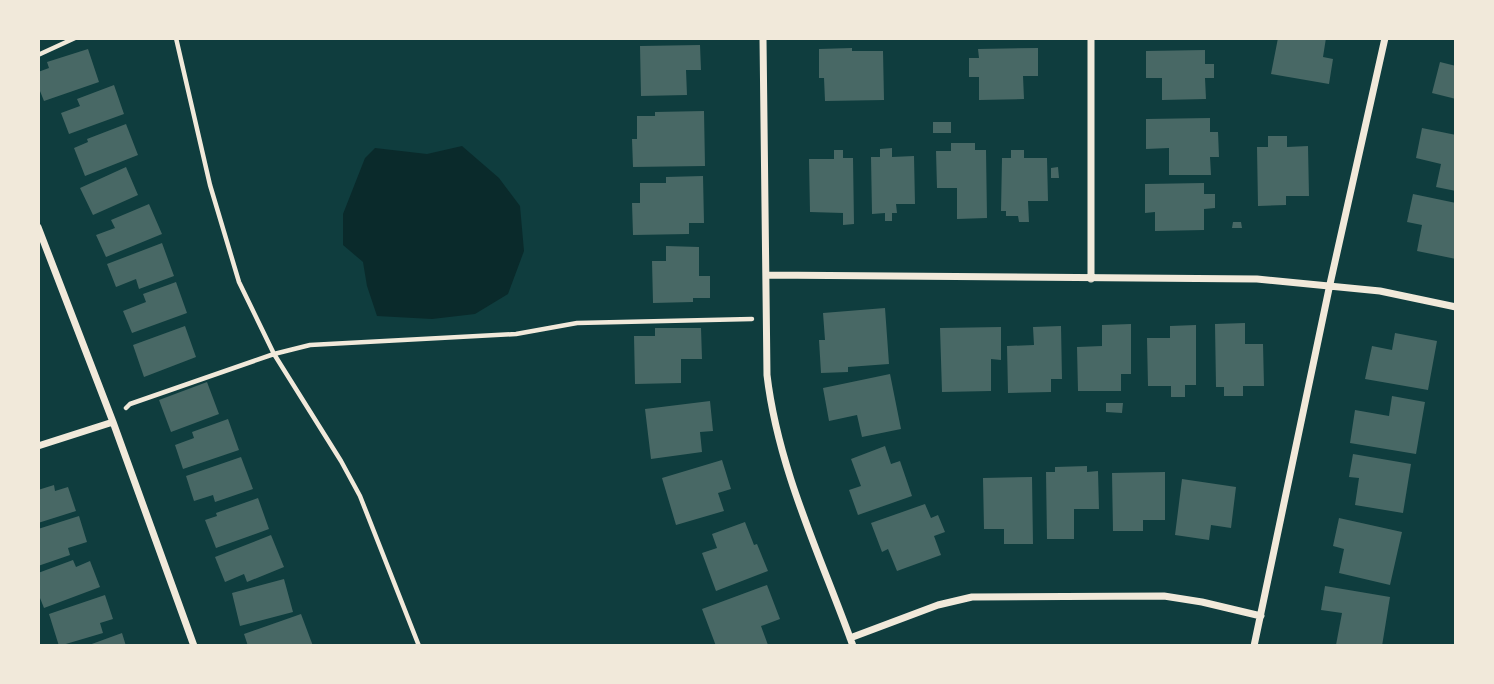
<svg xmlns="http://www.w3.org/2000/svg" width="1494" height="684" viewBox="0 0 1494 684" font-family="'Fira Sans Condensed',sans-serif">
<rect width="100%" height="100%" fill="#0f3d3e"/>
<path fill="#0a2a2b" d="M462,146L499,178L520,206L524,251L508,294L475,314L432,319L377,316L367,286L363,262L343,245V214L365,158L375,148L427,154Z"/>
<path fill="#486865" d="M1278,38H1326L1323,57L1333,59L1329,84L1271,74Z
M700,45L701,70H686L687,95L641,96L640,46Z
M852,48V51H883L884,100L825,101L824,78H819V49Z
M1038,48V76H1023L1024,99L979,100V77H969V58H979L978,49Z
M88,49L99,82L44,101L38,86V72L49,68L47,62Z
M1205,50V64H1214V78H1205L1206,99L1162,100V78H1146V51Z
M1440,62L1456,66V99L1432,93Z
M114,85L124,114L69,134L61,113L80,106L77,99Z
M704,111L705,166L633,167L632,139H637V116H655V112Z
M1210,118V132H1218L1219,157H1210L1211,175H1169V148L1146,149V119Z
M933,122H951V133H933Z
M126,124L138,155L85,176L74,148L88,142L87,139Z
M1422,128L1456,135V191L1436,187L1441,164L1416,158Z
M1268,136H1287V147L1308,146L1309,196H1286V205L1258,206L1257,147H1268Z
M951,143H975V150H986L987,218L957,219V188H937L936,151H951Z
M892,148V157L914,156L915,204H896L897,213H892V221H885V213L872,214L871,157H880V149Z
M834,150H843V158H853L854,224L843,225V213L810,212L809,159H834Z
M1011,150H1024V158H1047L1048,201H1028L1029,222H1019L1018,216H1006V211H1001L1002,158H1011Z
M126,167L138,195L93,215L80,188Z
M1058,167L1059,178H1051V168Z
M703,176L704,223H689V234L633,235L632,203H640V183H666V177Z
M1204,183V194H1215V208L1204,209V230L1155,231V212L1145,213V184Z
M1413,194L1456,203V259L1417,251L1422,225L1407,222Z
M149,204L162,234L106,257L96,235L115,228L111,220Z
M1233,222H1241L1242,228H1232Z
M162,243L174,276L139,289L136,279L116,287L107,264Z
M666,246L699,247V276H710V298H693V302L653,303L652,261H666Z
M176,282L187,313L132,333L123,311L146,302L143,294Z
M885,308L889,364L848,367V372L821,373L819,340H825L823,313Z
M1245,323V344H1263L1264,386H1243V396H1224V387H1216L1215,324Z
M1131,324V374H1121V391H1078L1077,347L1102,346V325Z
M1196,325V385H1185V397H1171V386H1148L1147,338H1170V326Z
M185,326L196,357L144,377L133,345Z
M1061,326L1062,379H1051V392L1008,393L1007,346L1034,345L1033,327Z
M1001,327V360L991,359V391L942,392L940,328Z
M655,328H701L702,359H681V383L635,384L634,336H655Z
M1395,333L1437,341L1428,390L1365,379L1372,346L1392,350Z
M890,374L901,429L862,437L857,415L829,421L823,388Z
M207,382L219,414L171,432L159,400Z
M1392,396L1425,402L1416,454L1350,443L1355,410L1389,416Z
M710,401L713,431L700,432L702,452L651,459L645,409Z
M1106,403H1123L1122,413L1106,412Z
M228,419L239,450L183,469L175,445L194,438L192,432Z
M885,446L891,464L900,461L912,496L858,515L849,490L861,486L851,459Z
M1353,454L1411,464L1403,513L1355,505L1359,478L1349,477Z
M241,457L253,489L215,502L213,495L194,501L186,476Z
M722,460L731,489L718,493L724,511L676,525L662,478Z
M1087,466V472L1098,471L1099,509H1074V539H1047L1046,472H1055V467Z
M1165,472V520H1143V531H1113L1112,473Z
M1032,477L1033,544H1004V529H984L983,478Z
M1182,479L1236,487L1231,528L1211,525L1209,540L1175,535Z
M54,485L55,491L68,487L76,511L38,523V490Z
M258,498L269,529L216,548L205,520L217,516L216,513Z
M925,504L931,518L938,515L945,532L934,536L941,555L897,571L888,549L882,552L871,523Z
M79,516L87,542L68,548L70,555L38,566V529Z
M1339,518L1402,532L1390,585L1339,573L1344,549L1333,546Z
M745,522L754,545L757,544L768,571L716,591L702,553L717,548L712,534Z
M271,535L284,567L247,582L244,574L225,582L215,557Z
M73,560L76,567L90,561L100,587L44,608L38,593V573Z
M284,579L293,612L240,626L232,593Z
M767,585L780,619L761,626L768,645L716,646L702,609Z
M1325,586L1390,597L1382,646L1336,645L1342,613L1321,610Z
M105,595L113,619L100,623L103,633L59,646L49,614Z
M301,614L313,646H248L244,634Z
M122,633L126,646H89V645Z"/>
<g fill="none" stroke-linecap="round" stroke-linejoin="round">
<path stroke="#f1e9da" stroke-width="4.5" d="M176,38L210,185L239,282L274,354L341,461L360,496L419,646
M38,55L75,38
M126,408L130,404L274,354L310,345L516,334L577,323L752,319"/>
<path stroke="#f1e9da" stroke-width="7" d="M763,38L767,375C778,469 821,557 853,646
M1091,38V279
M38,227L113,422L194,646
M766,275L1257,279L1380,291L1456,307
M38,446L113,422
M850,638L938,605L972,597L1164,596L1202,602L1261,616
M1254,646L1330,284L1385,38"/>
</g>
<rect width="1494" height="684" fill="none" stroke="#f1e9da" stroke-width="80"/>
</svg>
